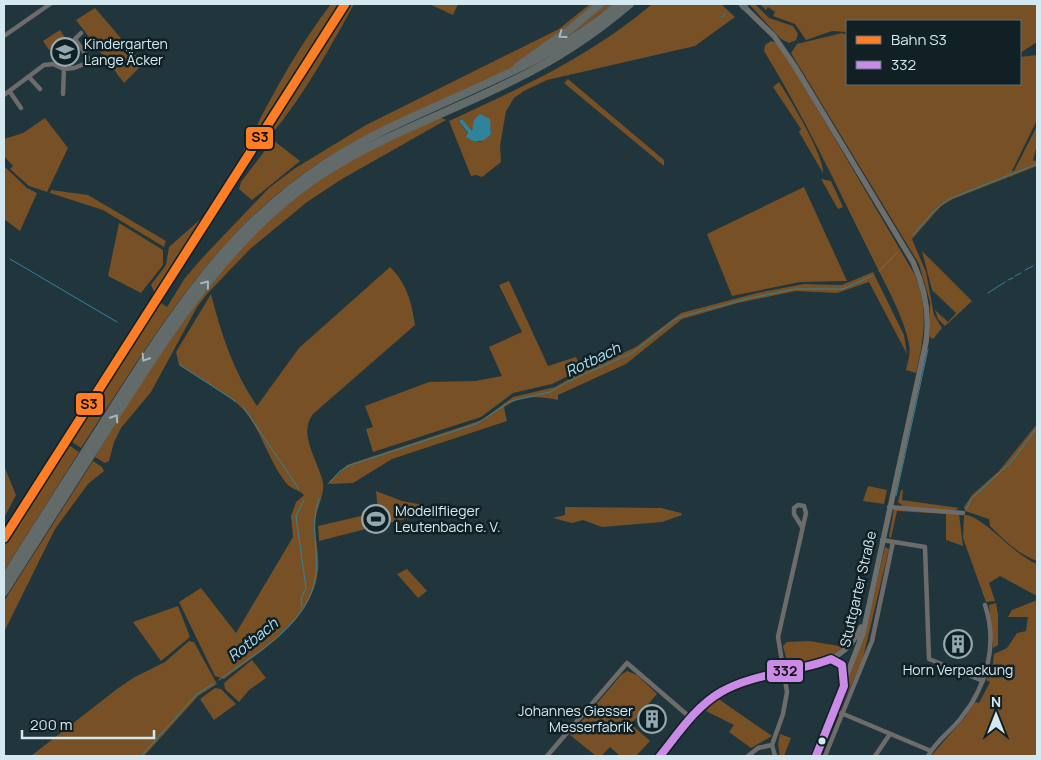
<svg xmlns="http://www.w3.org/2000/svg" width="1041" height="760" viewBox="0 0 1041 760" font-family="Manrope,sans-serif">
<rect width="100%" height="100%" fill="#21353c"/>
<path fill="#785026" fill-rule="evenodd" d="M331,4H340L240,158C267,105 294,52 331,4Z
M349,4H354C325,57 295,112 252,156Z
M429,4H458L453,15Z
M590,4H598C570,25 543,50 513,67C452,100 386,121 327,158C215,227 150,343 81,448L69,440L105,383L109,384L113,379L106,381L158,301L167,307L185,278L205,255L269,188L294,169L366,125L559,29Z
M604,4H613L581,28L535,57Z
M652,4H721L735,17L695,46L547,80L524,91L514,98L506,111L500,146L501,162L482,177L476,175L471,176L449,121C521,88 591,56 652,4ZM462,119L471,131L475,124L491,128V134L480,142L468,139V134L459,121Z
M749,4H755L769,18L793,26L798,34L796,40L789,43L781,39Z
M760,4H1037V42L1020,53V21H847V32L832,31L806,40L795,24L773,16L775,12L768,7L766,10Z
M95,8L143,64L124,83L76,20Z
M60,30L66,39L49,50L43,41Z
M842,33L847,35V84H1020V57L1037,55V120L1012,171H1014L1037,126V144L1033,161L1037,160V166L953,199L941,206L912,239L926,272L934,315L942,328L933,339L930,337V302L919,264L791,53L797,44Z
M771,41L776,43L785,54L915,275C929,309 924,338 916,373L906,370C908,362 911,352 909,344C903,313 883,281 870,253C836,185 804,116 764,51L765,45Z
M568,79L664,160V166L564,83Z
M779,82C790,99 824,155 823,173L799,132L801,129L773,87Z
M440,117L446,120L342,179L307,202L250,249L207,294L197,307L151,392L121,428L114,442L109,461L105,463L95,457C159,355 216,254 316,183C354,155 397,137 440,117Z
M45,118L68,148L47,192L29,186L10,169L13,166L4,156V139L23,133Z
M273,140L300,161L252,200L239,189L241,182Z
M4,166L27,188L37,193L20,231L4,219Z
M821,179L831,181L843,207L838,209Z
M804,187L847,281L800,282L732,296L707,234Z
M51,190L88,195L166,241L164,247L103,210L50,193Z
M203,217L155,293L151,285L166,265L169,247Z
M119,223L163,250V265L141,293L108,276Z
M922,251L972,301L945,326L938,319L935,310L948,322L956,313L932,290Z
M390,267C406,282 412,303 415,325L313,414C297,435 319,461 323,483C325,495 315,511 315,524C315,541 321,560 317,577C308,624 259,652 224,679L215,676L179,602L201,588L236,633L293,537L291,516L296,502L304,495C299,490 291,489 286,483C268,460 262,431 243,409C232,397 195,376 179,365L176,352L211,294C221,334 234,373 257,406L299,348Z
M873,272L904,335L907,354L869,282L837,293L796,291L738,303L682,319L626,364L558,395V400C538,396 522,395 504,407L507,421L392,459L353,483L331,484L329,482L347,465L482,420L513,397L555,387L583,371L636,347L681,313L757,293L804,284L842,285Z
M509,281L548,366L576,357L582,369L552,384L513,393L481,417L373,452L366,429L373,427L365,406L429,382L475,381L502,376L489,347L522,332L499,285Z
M1037,424V561C1019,555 1004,540 990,526L989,519L965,511L964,507L972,495L999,471Z
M67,444L79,452L4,571V542Z
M93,461L102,467L104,471L88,484L55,529L4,632V601Z
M4,466L16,495L4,518Z
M868,486L887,490L884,504L863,501Z
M901,490H903L902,500L959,508L954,511L903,506L898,502Z
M376,491L402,501L444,509L319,541L318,526L378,512Z
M565,507L661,508L681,513L682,515L662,522L602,527L583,520L572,523L553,518L565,515Z
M894,508L959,514L963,546L946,540V514L897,511L891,538L889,537Z
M964,515C982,514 1013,555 1037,564V596L1000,576L989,583L995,601L986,602L963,538Z
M885,547L889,549L863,658L832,729L830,728L864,637Z
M407,569L427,591L418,598L397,574Z
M1037,600V756H931L966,716L975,702L979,703L990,682L986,680L988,674L992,673L994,654L1007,648L1017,633L1026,631L1028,617H1008L1012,610Z
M996,603L998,615V645L993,648L989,605Z
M178,606L190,637L161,661L133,622Z
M189,641L194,642L217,684L198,696L144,756H31L117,689L133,678L165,662Z
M809,641L845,647C835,656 801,674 788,665L783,646L787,642Z
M252,660L266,678L249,690L239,702L225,689L224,683Z
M627,671L637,675L657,694L631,724L650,741L636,756H620L610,747L601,756H596L570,735L621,675Z
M215,688L221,689L236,704L214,720L200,699Z
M717,698L772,736L751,748L729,732L734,725L706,711Z
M780,734L791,738L784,756H780L778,744Z"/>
<path fill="#2f849c" d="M480,114L490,119L491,134C483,143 475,144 466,137L468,133L459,121L462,119L472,131L474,120Z"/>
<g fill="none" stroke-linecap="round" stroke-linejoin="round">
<path stroke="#2f849c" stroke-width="1" d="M722,17L725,14
M913,235L934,211L949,199L1037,164
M10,259L117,322
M1025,270L1033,266
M879,271L897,253
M1015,276L1021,273
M1008,280L1013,278
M988,293L1005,282
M180,365L235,401
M244,408L299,489
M328,484L340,471L350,465L476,424L511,401L550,392L569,381L632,353L674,320L683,316L750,298L795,289H843L872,276
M896,496L928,349
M966,510L971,499L1011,462L1037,428
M302,607L301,599L306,588L296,516L304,500
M219,680C256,653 312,623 316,572C318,545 310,526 319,499
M141,756L197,694L213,684"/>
<path stroke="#6d6c6b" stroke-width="4.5" d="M81,33L75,39L91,62
M4,36L50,4
M29,77L40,89
M10,92L21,108
M63,94L64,69
M4,95L44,65L53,64L64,69L74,68L100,58
M889,507L963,513
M882,540L925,547L929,659L983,681
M841,713L931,751
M547,756L627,663L692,719
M748,756L758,748L772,745
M775,756L772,745L783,714L787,692L778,637L806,513L804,506L798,505L794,508V514L802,527
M825,756L872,641L893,542
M875,756L890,734
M928,756C936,741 951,731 961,718C987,686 998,644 985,605"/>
<path stroke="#6d6f6d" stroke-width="5.5" d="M741,4L774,36L794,65L913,262C925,288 930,314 926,342L863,633L816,756
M831,659L842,665L844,683
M660,756C679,734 698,704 724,690C768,666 838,681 861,627"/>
<path stroke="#636a6a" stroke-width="8" d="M743,4L744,6
M518,66L569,30L600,4
M4,579C40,521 77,464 114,406C174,312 230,225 326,163C421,102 533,78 619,4
M4,592C41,533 79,475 116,416C174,326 230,236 321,175C382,135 451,112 516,79C557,59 595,34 630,4"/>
<defs>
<path id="bus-1" d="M660,756C678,734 695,707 721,692C754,673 795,673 831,659L842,665L844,686L816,756"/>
</defs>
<use href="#bus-1" stroke="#102025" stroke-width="11"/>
<use href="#bus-1" stroke="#ca8be6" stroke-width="8"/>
<defs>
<path id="rail-1" d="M4,538L345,4"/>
</defs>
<use href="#rail-1" stroke="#102025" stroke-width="12"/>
<use href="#rail-1" stroke="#ff7d24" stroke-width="9"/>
</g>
<defs><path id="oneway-chevron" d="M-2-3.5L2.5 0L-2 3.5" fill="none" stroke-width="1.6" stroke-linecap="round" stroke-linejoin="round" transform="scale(1.25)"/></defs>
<g stroke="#a7b6ba">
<use href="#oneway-chevron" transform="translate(562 35) rotate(144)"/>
<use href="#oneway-chevron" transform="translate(206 284) rotate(-52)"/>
<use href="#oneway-chevron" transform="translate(145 358) rotate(123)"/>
<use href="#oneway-chevron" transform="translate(115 418) rotate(-57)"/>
</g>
<defs>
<symbol id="school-ring" viewBox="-11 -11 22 22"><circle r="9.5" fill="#102025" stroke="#95a9b0" stroke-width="1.5"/><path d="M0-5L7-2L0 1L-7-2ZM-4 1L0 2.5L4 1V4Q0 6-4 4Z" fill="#95a9b0"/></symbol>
<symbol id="stadium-ring" viewBox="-11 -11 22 22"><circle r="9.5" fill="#102025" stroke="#95a9b0" stroke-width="1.5"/><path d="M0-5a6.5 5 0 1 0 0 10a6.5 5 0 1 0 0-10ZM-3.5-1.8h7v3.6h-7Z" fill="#95a9b0"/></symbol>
<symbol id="building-ring" viewBox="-11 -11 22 22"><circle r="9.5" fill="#102025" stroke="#95a9b0" stroke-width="1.5"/><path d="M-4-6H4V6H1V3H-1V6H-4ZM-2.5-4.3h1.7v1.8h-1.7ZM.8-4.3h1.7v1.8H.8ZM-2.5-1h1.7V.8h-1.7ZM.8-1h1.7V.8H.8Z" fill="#95a9b0"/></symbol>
</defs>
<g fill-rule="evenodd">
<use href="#school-ring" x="49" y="36" width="32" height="32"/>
<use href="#stadium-ring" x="360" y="503" width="32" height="32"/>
<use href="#building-ring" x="942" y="628" width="32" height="32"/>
<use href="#building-ring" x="636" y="703" width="32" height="32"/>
</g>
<circle fill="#d4e8ef" stroke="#102025" stroke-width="2" cx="822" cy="741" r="4.5"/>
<g text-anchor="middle" stroke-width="5" stroke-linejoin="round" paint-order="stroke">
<g font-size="14" fill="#d4e8ef" stroke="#102025" text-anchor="start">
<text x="84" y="49">Kindergarten<tspan x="84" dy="16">Lange Äcker</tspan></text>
<text x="395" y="516">Modellflieger<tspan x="395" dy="16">Leutenbach e. V.</tspan></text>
<text x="958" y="675" text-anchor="middle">Horn Verpackung</text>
<text x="633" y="716" text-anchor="end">Johannes Giesser<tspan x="633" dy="16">Messerfabrik</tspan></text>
</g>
<g font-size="14" fill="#d4e8ef" stroke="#102025">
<text transform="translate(858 589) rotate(-77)" y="5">Stuttgarter Straße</text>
</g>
<g font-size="15" font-style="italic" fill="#ade1f2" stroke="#102025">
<text transform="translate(593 360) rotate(-26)" y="5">Rotbach</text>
<text transform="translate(253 640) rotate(-39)" y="5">Rotbach</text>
</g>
</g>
<g stroke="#102025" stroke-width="2">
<rect x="245" y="126" width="29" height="24" rx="5" fill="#ff7d24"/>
<rect x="75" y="392" width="29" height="24" rx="5" fill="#ff7d24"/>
<rect x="766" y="659" width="38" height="24" rx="5" fill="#ca8be6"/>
</g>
<g font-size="14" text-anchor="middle" font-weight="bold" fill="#111">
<text x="260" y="142">S3</text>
<text x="89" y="409">S3</text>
<text x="785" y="676">332</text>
</g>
<rect width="1041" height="760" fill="none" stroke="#d4e8ef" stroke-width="10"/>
<rect x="846" y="20" width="175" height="65" fill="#102025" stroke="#5e7076"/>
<rect x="856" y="36" width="25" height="8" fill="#ff7d24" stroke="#5e7076"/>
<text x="891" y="45" font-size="15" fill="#d4e8ef">Bahn S3</text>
<rect x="856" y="61" width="25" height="8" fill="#ca8be6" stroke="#5e7076"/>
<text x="891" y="70" font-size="15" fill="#d4e8ef">332</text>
<g transform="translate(996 715)" stroke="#102025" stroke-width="4" paint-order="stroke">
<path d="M0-4L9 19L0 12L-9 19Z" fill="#d4e8ef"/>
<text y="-8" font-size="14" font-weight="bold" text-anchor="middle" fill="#d4e8ef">N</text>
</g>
<path d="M22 730v8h132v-8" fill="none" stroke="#d4e8ef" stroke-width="2.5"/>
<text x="30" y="730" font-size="15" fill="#d4e8ef" stroke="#102025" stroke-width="4" paint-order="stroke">200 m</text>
</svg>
